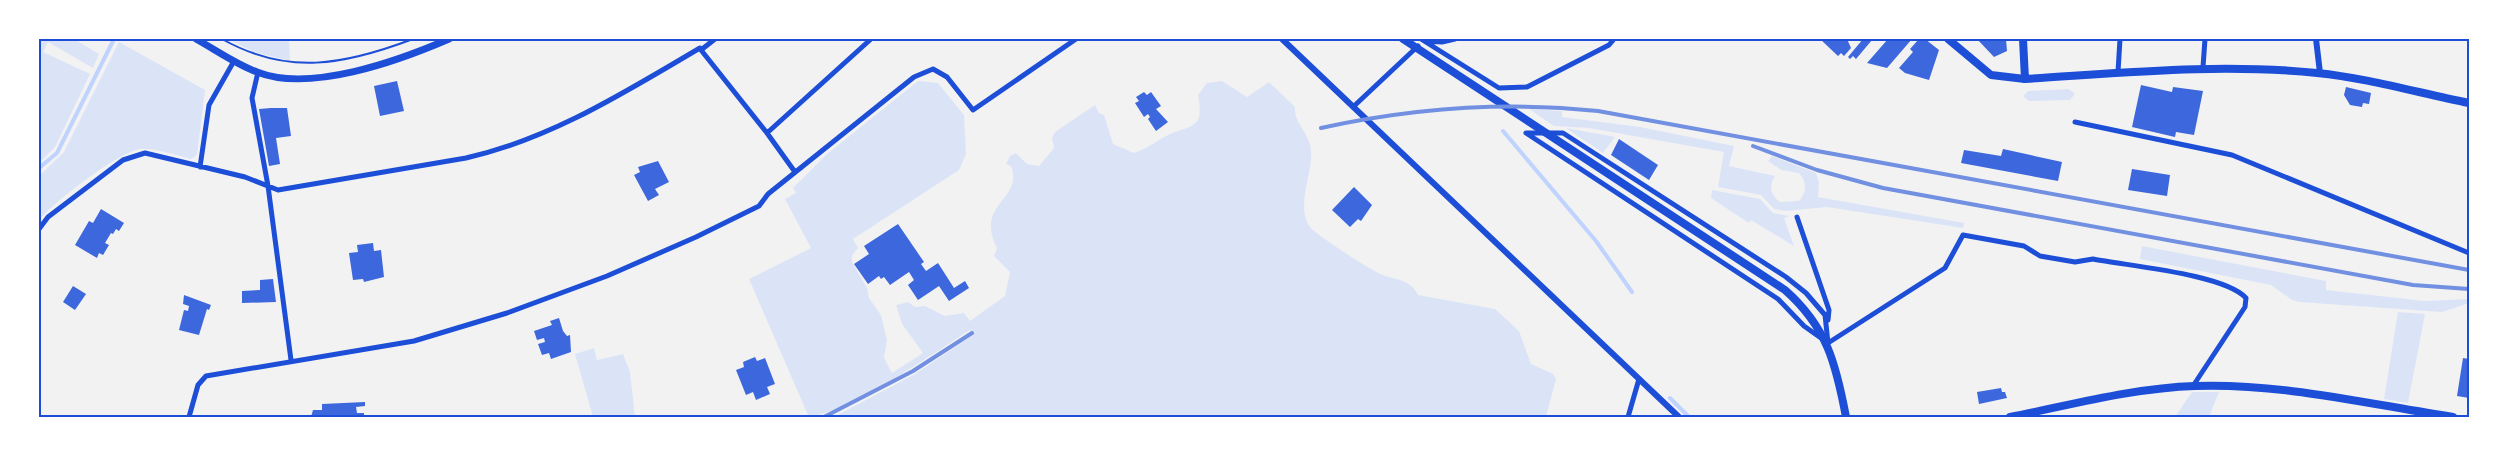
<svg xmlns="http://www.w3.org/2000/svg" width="2508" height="456" viewBox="0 0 2508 456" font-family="Montserrat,sans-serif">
<rect width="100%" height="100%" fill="#f2f2f2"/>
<path fill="#dbe4f7" d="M39,39H74L99,54L93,68L48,42L43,52L90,74L55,147L39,163Z
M228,39H289L290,61L254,52Z
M119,42L205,90L197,155L191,159C175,155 157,148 141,149C119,151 54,202 39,220V176L64,152Z
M918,81L938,83L964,115L966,154L959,170L853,239L858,248L852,255V262L867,288L869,298L881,315L887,340L884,358L892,373L923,353L902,324L896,305L908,302L915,307L925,306L945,316L964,313L970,321L1005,296L1010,272L994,256L997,248C974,203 1024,200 1011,166L1006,164L1010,156L1016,153L1027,164L1039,166L1054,148L1052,138L1055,132L1095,105L1099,113L1104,115L1113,144L1134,153C1147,149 1156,141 1168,135C1194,124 1204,129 1198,95L1207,83L1222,81L1247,97L1269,82L1295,107C1294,122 1307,131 1310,145C1316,171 1294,203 1310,227C1315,234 1373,272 1383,275C1397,280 1411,280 1418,295L1495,309L1519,331L1531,364L1553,374L1556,379L1546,417H834L915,374L973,335L970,330C936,352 842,417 805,417L808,415L749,279L811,248L785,199L796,193L793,188L827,154Z
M2069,89L2075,94L2070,100L2029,101L2023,96L2028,91Z
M1529,109L1562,111V117L1640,127L1734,146L1729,166L1775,176C1769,185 1770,195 1780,202L1799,201C1807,192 1807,182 1799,173L1781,170L1768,161L1772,156L1816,173L1819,182L1818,197L1964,223L1963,228L1827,207L1786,211L1774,209L1761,195L1718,187L1724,152L1589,128L1554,126Z
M1566,128L1615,137L1603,153Z
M1712,190L1760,199L1773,213L1790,216L1784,218L1794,246L1751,220L1749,223L1711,198Z
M2142,246L2326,281V290L2425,301L2469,299V303L2442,312L2299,302L2292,300L2271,285L2140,259Z
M2398,312L2425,314L2408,403L2384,399Z
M594,348L597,360L623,354L630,372L635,417H593L575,354Z
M2192,392H2219L2209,417H2175Z"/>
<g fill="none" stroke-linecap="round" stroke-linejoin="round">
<path stroke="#bfd3fe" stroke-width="4" d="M1503,131L1596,241L1632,292
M39,168L57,153L114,39
M1670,398L1689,417"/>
</g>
<path fill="#3d67dc" d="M1820,39H1847L1851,48L1844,56L1841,53L1838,56Z
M1863,39L1872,40L1856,59L1853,56L1850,59L1848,57Z
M1888,39H1912L1887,68L1867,63Z
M1919,39H1925L1939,50L1929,80L1905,73L1899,68L1913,52L1910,49Z
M1977,39H2006L2007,51L1994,57Z
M397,81L404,111L380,116L374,86Z
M2141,85L2172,92L2173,87L2203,91L2194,135L2176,132L2175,137L2132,127Z
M2346,87L2371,93L2369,104L2363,103L2362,107L2350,105L2344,95Z
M1144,92L1147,95L1151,92L1161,106L1156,109L1168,122L1156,131L1148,119L1150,117L1148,114L1144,117L1135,103L1139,101L1136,97Z
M271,108H287L291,136L276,138L280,164L269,166L259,109Z
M1619,139L1658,165L1649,180L1611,155Z
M2003,149L2062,162L2058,181L1961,163L1964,150L2001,156Z
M658,161L669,182L655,189L659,195L648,201L634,175L640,172L638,167Z
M2132,169L2170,175L2167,196L2128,190Z
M1354,187L1372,205L1361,221L1358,219L1350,227L1332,210Z
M101,209L124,223L119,231L116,229L113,234L111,233L105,243L109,245L103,255L99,253L97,258L75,245L89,221L93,223Z
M898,224L924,262L921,264L926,271L938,263L954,288L965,281L969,288L949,301L939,286L918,300L908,285L914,280L909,272L890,285L884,277L881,279L879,276L868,284L854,264L869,254L864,246Z
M373,243L374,251L381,250L384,277L364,282L363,279L353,280L349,253L358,252L357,245Z
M273,279L276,302L242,303V291L260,290V280Z
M73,286L86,294L75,310L63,302Z
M184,295L211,305L209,310L207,309L199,335L179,330L184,310L188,311L189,306L183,304Z
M559,318L563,331L567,336L570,335L571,352L551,359L549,353L542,355L538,344L545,342L544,338L537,340L534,331L552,325L550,321Z
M755,357L757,361L765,358L775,384L767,387L770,394L756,400L753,392L746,395L736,370L744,367L743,362Z
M2463,358L2469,359V398L2457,396Z
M2001,388L2002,392H2005L2007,398L1979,404L1977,392Z
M365,402V406L356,407L357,413H364V417H311L313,410H322V404Z"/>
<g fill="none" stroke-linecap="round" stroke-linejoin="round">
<path stroke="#1d4ed8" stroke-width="2" d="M222,39C288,76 344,65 413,39"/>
<path stroke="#1d4ed8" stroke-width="5" d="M715,39L701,50L767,133
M1421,39L1499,88L1527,87L1609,45L1614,39
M1425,41L1442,42L1455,39
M2203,67L2205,39
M258,72L252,98L268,186L291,360
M2118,72L2120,39
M1353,107L1418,46
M2075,122L2232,155L2469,253
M1526,133H1563L1786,277L1806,293L1825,315L1828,343L1804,326L1778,299Z
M200,167L209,105L234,61
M795,172L767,133L871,39
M1797,217L1829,310L1828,320
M39,229L48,217L123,160L145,153L245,177L278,190L466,158C551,139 625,92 700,48
M1828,343L1945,268L1963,235L2024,246L2040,256L2075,262L2093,259C2128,266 2224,274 2246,298L2245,307L2193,386
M189,417L198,385L206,376L414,341L507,313L607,276L696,237L759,206L768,194L914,77L933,69L947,77L973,110L1076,39
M1628,417L1639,379"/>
<path stroke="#1d4ed8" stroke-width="6" d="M1282,39L1679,417
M2316,39L2320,73"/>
<path stroke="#1d4ed8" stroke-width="7" d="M196,39C216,50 235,64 257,72C310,93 398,61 449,39"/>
<path stroke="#1d4ed8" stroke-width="8" d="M1403,39L1785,290C1827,327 1836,364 1846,417
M1948,39L1991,75L2025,79"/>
<path stroke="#1d4ed8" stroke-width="8" d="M2023,39L2025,79C2122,73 2219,63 2317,73C2367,78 2419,93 2469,103
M2010,417C2071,405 2133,388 2195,386C2281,383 2368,404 2453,417"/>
<path stroke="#7290e2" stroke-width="4" d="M1321,128C1413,108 1504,101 1598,111L2469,270
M1753,146L1817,170L1883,188L2413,285L2469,289
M824,417L913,371L972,333"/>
</g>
<rect width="2508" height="456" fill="none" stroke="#ffffff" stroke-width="81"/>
<rect x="40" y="40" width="2428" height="376" fill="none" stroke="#1d4ed8" stroke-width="2"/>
</svg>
